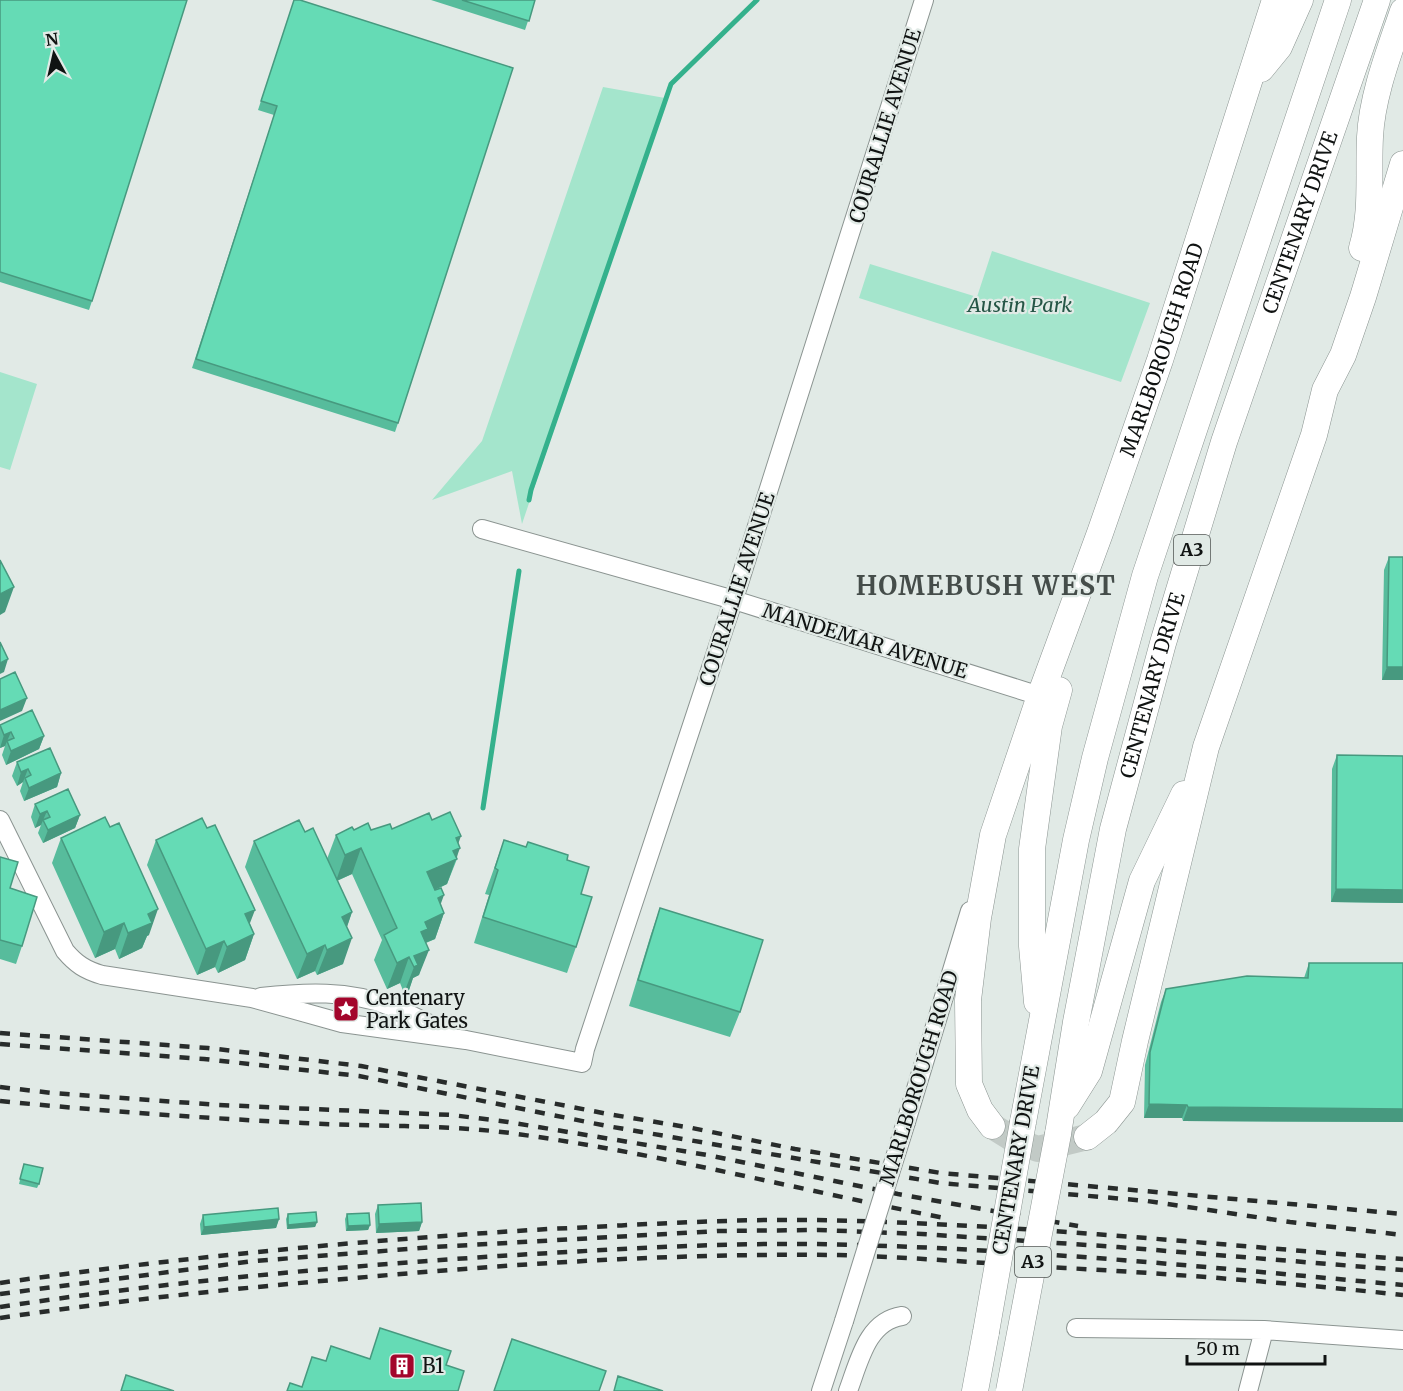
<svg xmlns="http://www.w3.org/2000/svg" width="1403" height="1391" viewBox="0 0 1403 1391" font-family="Merriweather,serif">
<rect width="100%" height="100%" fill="#e1eae6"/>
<path fill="#a4e5cc" d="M603,87L665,98L522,524L512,471L432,500L482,441Z
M992,251L1150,303L1121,382L859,298L870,264L977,297Z
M0,372L37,384L10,470L0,467Z"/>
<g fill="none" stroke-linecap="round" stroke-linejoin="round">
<path stroke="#34b18c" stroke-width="5" d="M529,500L531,490L671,84L757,0
M483,808L519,571"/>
<path stroke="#c2cac6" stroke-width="26" stroke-dasharray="26 13" stroke-linecap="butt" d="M992,1126L1018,1142L1038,1149L1087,1137"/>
<defs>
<path id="minor" d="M482,529L734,600L1040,696
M0,820L65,951C76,964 85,970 102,975L252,998L342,1023L466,1040L582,1063L585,1049L739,583L924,0
M261,997C305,992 348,990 390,1006C408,1013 426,1023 445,1031
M906,1122L970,911
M1076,1328L1264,1330L1403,1340
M821,1391L844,1321
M848,1391C859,1362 867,1321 902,1316
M1248,1391L1264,1330"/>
<g id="highway">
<path d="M1261,69L1279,47L1300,0"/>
<path d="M1362,248C1373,211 1368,175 1370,137C1372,95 1390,50 1403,11"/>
<path d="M1037,1002L1032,946V849L1049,726L1059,690"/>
<path d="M1067,1106L1089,1071L1142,881L1184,794"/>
<path d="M1023,1122L1076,840L1095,758L1145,576L1338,0"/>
<path id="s1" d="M992,1126L980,1110L969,1084L968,1000L978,918L993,835L1040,696L1100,533L1160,360L1275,0"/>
<path id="s2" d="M1058,1134L1076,1022L1113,829L1163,643L1224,442L1377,0"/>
<path d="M1087,1137L1106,1122L1122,1102L1135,1041L1206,747L1314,435L1325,390L1343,355L1363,297L1403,164"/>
<path d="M975,1391L986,1332"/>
</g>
</defs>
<use href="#minor" stroke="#8b9491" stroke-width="20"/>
<use href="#highway" stroke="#8b9491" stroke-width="27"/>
<use href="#minor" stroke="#fff" stroke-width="18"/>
<use href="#highway" stroke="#fff" stroke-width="26"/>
<path stroke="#282c2b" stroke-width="4.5" stroke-dasharray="10 10" stroke-linecap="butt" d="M0,1033L208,1048L361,1066L608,1114L692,1128L795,1149L941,1173L1403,1214
M0,1044L204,1059L359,1076L607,1126L940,1183L1147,1201L1290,1222L1403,1235
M0,1087L52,1093L219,1105L452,1115L508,1122L707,1155L898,1194L1078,1226
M0,1101C101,1111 202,1118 303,1123C373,1127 440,1124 510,1133C659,1153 803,1191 950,1219
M0,1283C182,1257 365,1240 549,1229C636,1225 723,1219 810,1220C1008,1223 1206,1244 1403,1259
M0,1294L254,1261L434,1247L719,1231L818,1230L922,1234L1118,1247L1403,1270
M0,1307C165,1282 333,1267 499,1256C603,1250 707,1243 810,1244C1008,1247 1206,1267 1403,1285
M0,1318C114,1301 229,1289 344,1279C508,1264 674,1253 839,1255C914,1257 989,1264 1065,1268C1177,1274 1291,1283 1403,1295"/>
<defs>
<path id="minor-bridge" d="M844,1321L906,1122"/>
<path id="highway-bridge" d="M986,1332L1023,1122
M1009,1391L1058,1134"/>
</defs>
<use href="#minor-bridge" stroke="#8b9491" stroke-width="20" stroke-linecap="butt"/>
<use href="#highway-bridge" stroke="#8b9491" stroke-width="27" stroke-linecap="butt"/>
<use href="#minor-bridge" stroke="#fff" stroke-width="18"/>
<use href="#highway-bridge" stroke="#fff" stroke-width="26"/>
</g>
<path fill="#57bc9c" d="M0,0L92,301L89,310L0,282Z
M294,0L398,423L395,432L192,368L274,115L258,110Z
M431,0H535L525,30Z
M1389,557H1403V680H1382L1384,570Z
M0,725L44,736L39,749L6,765L2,755L5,746L0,748Z
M1337,755L1403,756V903L1331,902L1332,769Z
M17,762L61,773L57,787L24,801L20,791L23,782L17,786L12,776Z
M35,804L80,815L75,828L43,843L38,833L41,825L35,828L31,817Z
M432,820L458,844L457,859L447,884L435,890L444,913L435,939L426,943L419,975L413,978L409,990L404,993L400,983L387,989L374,960L382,940L352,874L337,881L352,912L347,927L343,964L317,975L315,971L297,979L245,867L254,841L305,832L327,859L336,835L354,830L392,829Z
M61,838L149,935L147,936L142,948L119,959L115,949L95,958L52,863Z
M156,840L250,924L254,934L245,960L218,973L215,967L197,975L147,865Z
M504,840L567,860L581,894L576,947L567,973L474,943L489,895L485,894Z
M0,857L10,888L22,946L16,964L0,959Z
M660,908L740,1012L730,1037L629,1006L651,934Z
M1309,963H1403V1122L1183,1121L1182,1118H1144L1145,1065L1161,1002L1166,989L1304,978Z
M24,1164L39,1184L37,1188L19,1184Z
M378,1205L422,1222L419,1231L376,1233L375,1214Z
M288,1214L317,1222L315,1227L287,1229L286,1219Z
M347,1214L370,1225L368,1230L346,1231L345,1219Z
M203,1215L279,1219L276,1228L201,1235L200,1224Z"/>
<path fill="#47997f" d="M14,587L5,612L0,615V594Z
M8,659L4,672L0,674V663Z
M1387,667H1403V680H1382Z
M27,698L22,711L0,721V710Z
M11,732L5,746L0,748L4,735Z
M44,736L39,749L6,765L11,751Z
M28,769L23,782L17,786L21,772Z
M61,773L57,787L24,801L29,788Z
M47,811L41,825L35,828L40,814Z
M80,815L75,828L43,843L48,830Z
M461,836L456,850L460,848L447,884L417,898L427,872L456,838Z
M361,848L352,874L336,881L345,855Z
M1336,889L1403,890V903L1331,902Z
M444,895L436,917L444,913L435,939L422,944L429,950L419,975L413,978L409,990L404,993L414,967L412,958L425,922L438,898Z
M158,909L149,935L147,936L142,948L119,959L128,933L148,914Z
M255,910L245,936V914Z
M352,912L343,938L342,917Z
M124,923L115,949L95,958L104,932Z
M254,934L245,960L218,973L227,947Z
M352,938L343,964L317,975L327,950Z
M224,941L215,967L197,975L206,949Z
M325,945L315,971L297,979L307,954Z
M409,957L400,983L387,989L397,963Z
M1149,1104L1187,1105L1182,1118H1144Z
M1188,1107L1403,1109V1122L1183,1121Z
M279,1219L276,1228L201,1235L204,1227Z
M317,1222L315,1227L287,1229L288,1225Z
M422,1222L419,1231L376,1233L379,1224Z
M370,1225L368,1230L346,1231L348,1226Z"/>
<path fill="#65dbb5" stroke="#47997f" stroke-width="1.5" d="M0,0H187L92,301L0,272Z
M294,0H300L513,68L398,423L196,359L277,106L261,101Z
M462,0H535L529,21Z
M1389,557H1403V667H1387Z
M0,560L14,587L0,594Z
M0,642L8,659L0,663Z
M15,672L27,698L0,710V679Z
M32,710L44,736L11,751L7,741L14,738L11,732L4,735L0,725Z
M50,748L61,773L29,788L25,778L31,775L28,769L21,772L17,762Z
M1337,755L1403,756V890L1336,889Z
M68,789L80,815L48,830L43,820L50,817L47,811L40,814L35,804Z
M450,812L461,836L456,838L460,848L453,851L457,859L427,872L435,890L441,888L444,895L438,898L444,913L425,922L428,929L421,932L429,950L414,956L418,965L414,967L409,957L397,963L384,935L397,928L361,848L345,855L336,835L352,827L354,830L368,823L371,830L390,824L392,829L429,813L432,820Z
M105,817L110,827L119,823L158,909L148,914L152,923L128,933L124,923L104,932L61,838Z
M202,818L207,828L215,825L255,910L245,914L254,934L227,947L224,941L206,949L156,840Z
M299,820L305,832L313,828L352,912L342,917L352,938L327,950L325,945L307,954L254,841Z
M504,840L526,847L528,842L568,855L567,860L589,867L581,894L592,897L576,947L483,917L498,870L495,868Z
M0,857L18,862L10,888L37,897L22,946L0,940Z
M660,908L763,940L740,1012L638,980Z
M1309,963H1403V1109L1188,1107L1187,1105L1149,1104L1150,1052L1166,989L1247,976L1308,978Z
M24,1164L43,1168L39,1184L20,1179Z
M421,1203L422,1222L379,1224L378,1205Z
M278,1208L279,1219L204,1227L203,1215Z
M316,1212L317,1222L288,1225V1214Z
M369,1213L370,1225L348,1226L347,1214Z
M380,1328L451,1351L446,1365L464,1371L458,1391H287L290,1383L302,1387L312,1357L326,1361L331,1346L370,1359Z
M512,1339L606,1371L599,1391H494Z
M126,1375L174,1391H121Z
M618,1376L663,1391H614Z"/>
<defs>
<symbol id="sight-square" viewBox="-11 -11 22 22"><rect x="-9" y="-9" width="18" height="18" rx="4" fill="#a3052b" stroke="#e1eae6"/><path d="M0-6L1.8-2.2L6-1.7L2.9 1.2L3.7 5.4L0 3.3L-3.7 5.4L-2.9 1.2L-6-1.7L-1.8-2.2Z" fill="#fff"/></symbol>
<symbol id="building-square" viewBox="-11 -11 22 22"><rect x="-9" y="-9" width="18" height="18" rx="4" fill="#a3052b" stroke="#e1eae6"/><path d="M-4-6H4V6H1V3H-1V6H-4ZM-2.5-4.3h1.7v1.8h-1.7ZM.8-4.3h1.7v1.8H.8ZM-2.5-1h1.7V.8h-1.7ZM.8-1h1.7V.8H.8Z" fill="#fff"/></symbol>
</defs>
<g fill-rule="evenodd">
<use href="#sight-square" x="331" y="994" width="30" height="30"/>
<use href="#building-square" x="387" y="1351" width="30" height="30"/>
</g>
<g text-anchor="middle" stroke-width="4.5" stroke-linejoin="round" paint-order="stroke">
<g fill="#e1eae6" stroke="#4f5452" stroke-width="1.5">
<rect x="1174" y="535" width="36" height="30" rx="4.5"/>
<rect x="1015" y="1247" width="36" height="30" rx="4.5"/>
</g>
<g font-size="18" font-weight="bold" fill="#101312">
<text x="1192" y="556">A3</text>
<text x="1033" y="1268">A3</text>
</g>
<g font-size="20" fill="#101312" stroke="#e1eae6">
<text transform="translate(885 126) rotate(-73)" y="7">COURALLIE AVENUE</text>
<text dy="7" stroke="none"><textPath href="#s2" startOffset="945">CENTENARY DRIVE</textPath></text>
<text dy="7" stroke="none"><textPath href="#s1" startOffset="813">MARLBOROUGH ROAD</textPath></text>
<text transform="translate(737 589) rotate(-72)" y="7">COURALLIE AVENUE</text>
<text transform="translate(865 641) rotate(17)" y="7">MANDEMAR AVENUE</text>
<text dy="7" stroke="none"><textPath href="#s2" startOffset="459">CENTENARY DRIVE</textPath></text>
<text transform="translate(919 1078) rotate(-73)" y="7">MARLBOROUGH ROAD</text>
<text transform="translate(1016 1160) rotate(-80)" y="7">CENTENARY DRIVE</text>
</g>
<g font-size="20" font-style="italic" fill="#255646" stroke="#e1eae6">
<text x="1020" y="312">Austin Park</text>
</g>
<g font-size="20" fill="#101312" stroke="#e1eae6" text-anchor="start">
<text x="366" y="1005">Centenary<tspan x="366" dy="23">Park Gates</tspan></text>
<text x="422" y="1373">B1</text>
</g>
<g font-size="26" font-weight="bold" letter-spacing="1.5" fill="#454d4a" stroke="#e1eae6">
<text x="986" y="595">HOMEBUSH WEST</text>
</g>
</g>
<g transform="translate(54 54) rotate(352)" stroke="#e1eae6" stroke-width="4.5" paint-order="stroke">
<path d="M0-4.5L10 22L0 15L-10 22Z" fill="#101312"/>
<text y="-9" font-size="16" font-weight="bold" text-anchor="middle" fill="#101312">N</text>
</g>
<path d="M1187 1355v9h138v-9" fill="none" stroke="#101312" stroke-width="3"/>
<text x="1196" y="1355" font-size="18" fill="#101312" stroke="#e1eae6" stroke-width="4.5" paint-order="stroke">50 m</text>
</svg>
